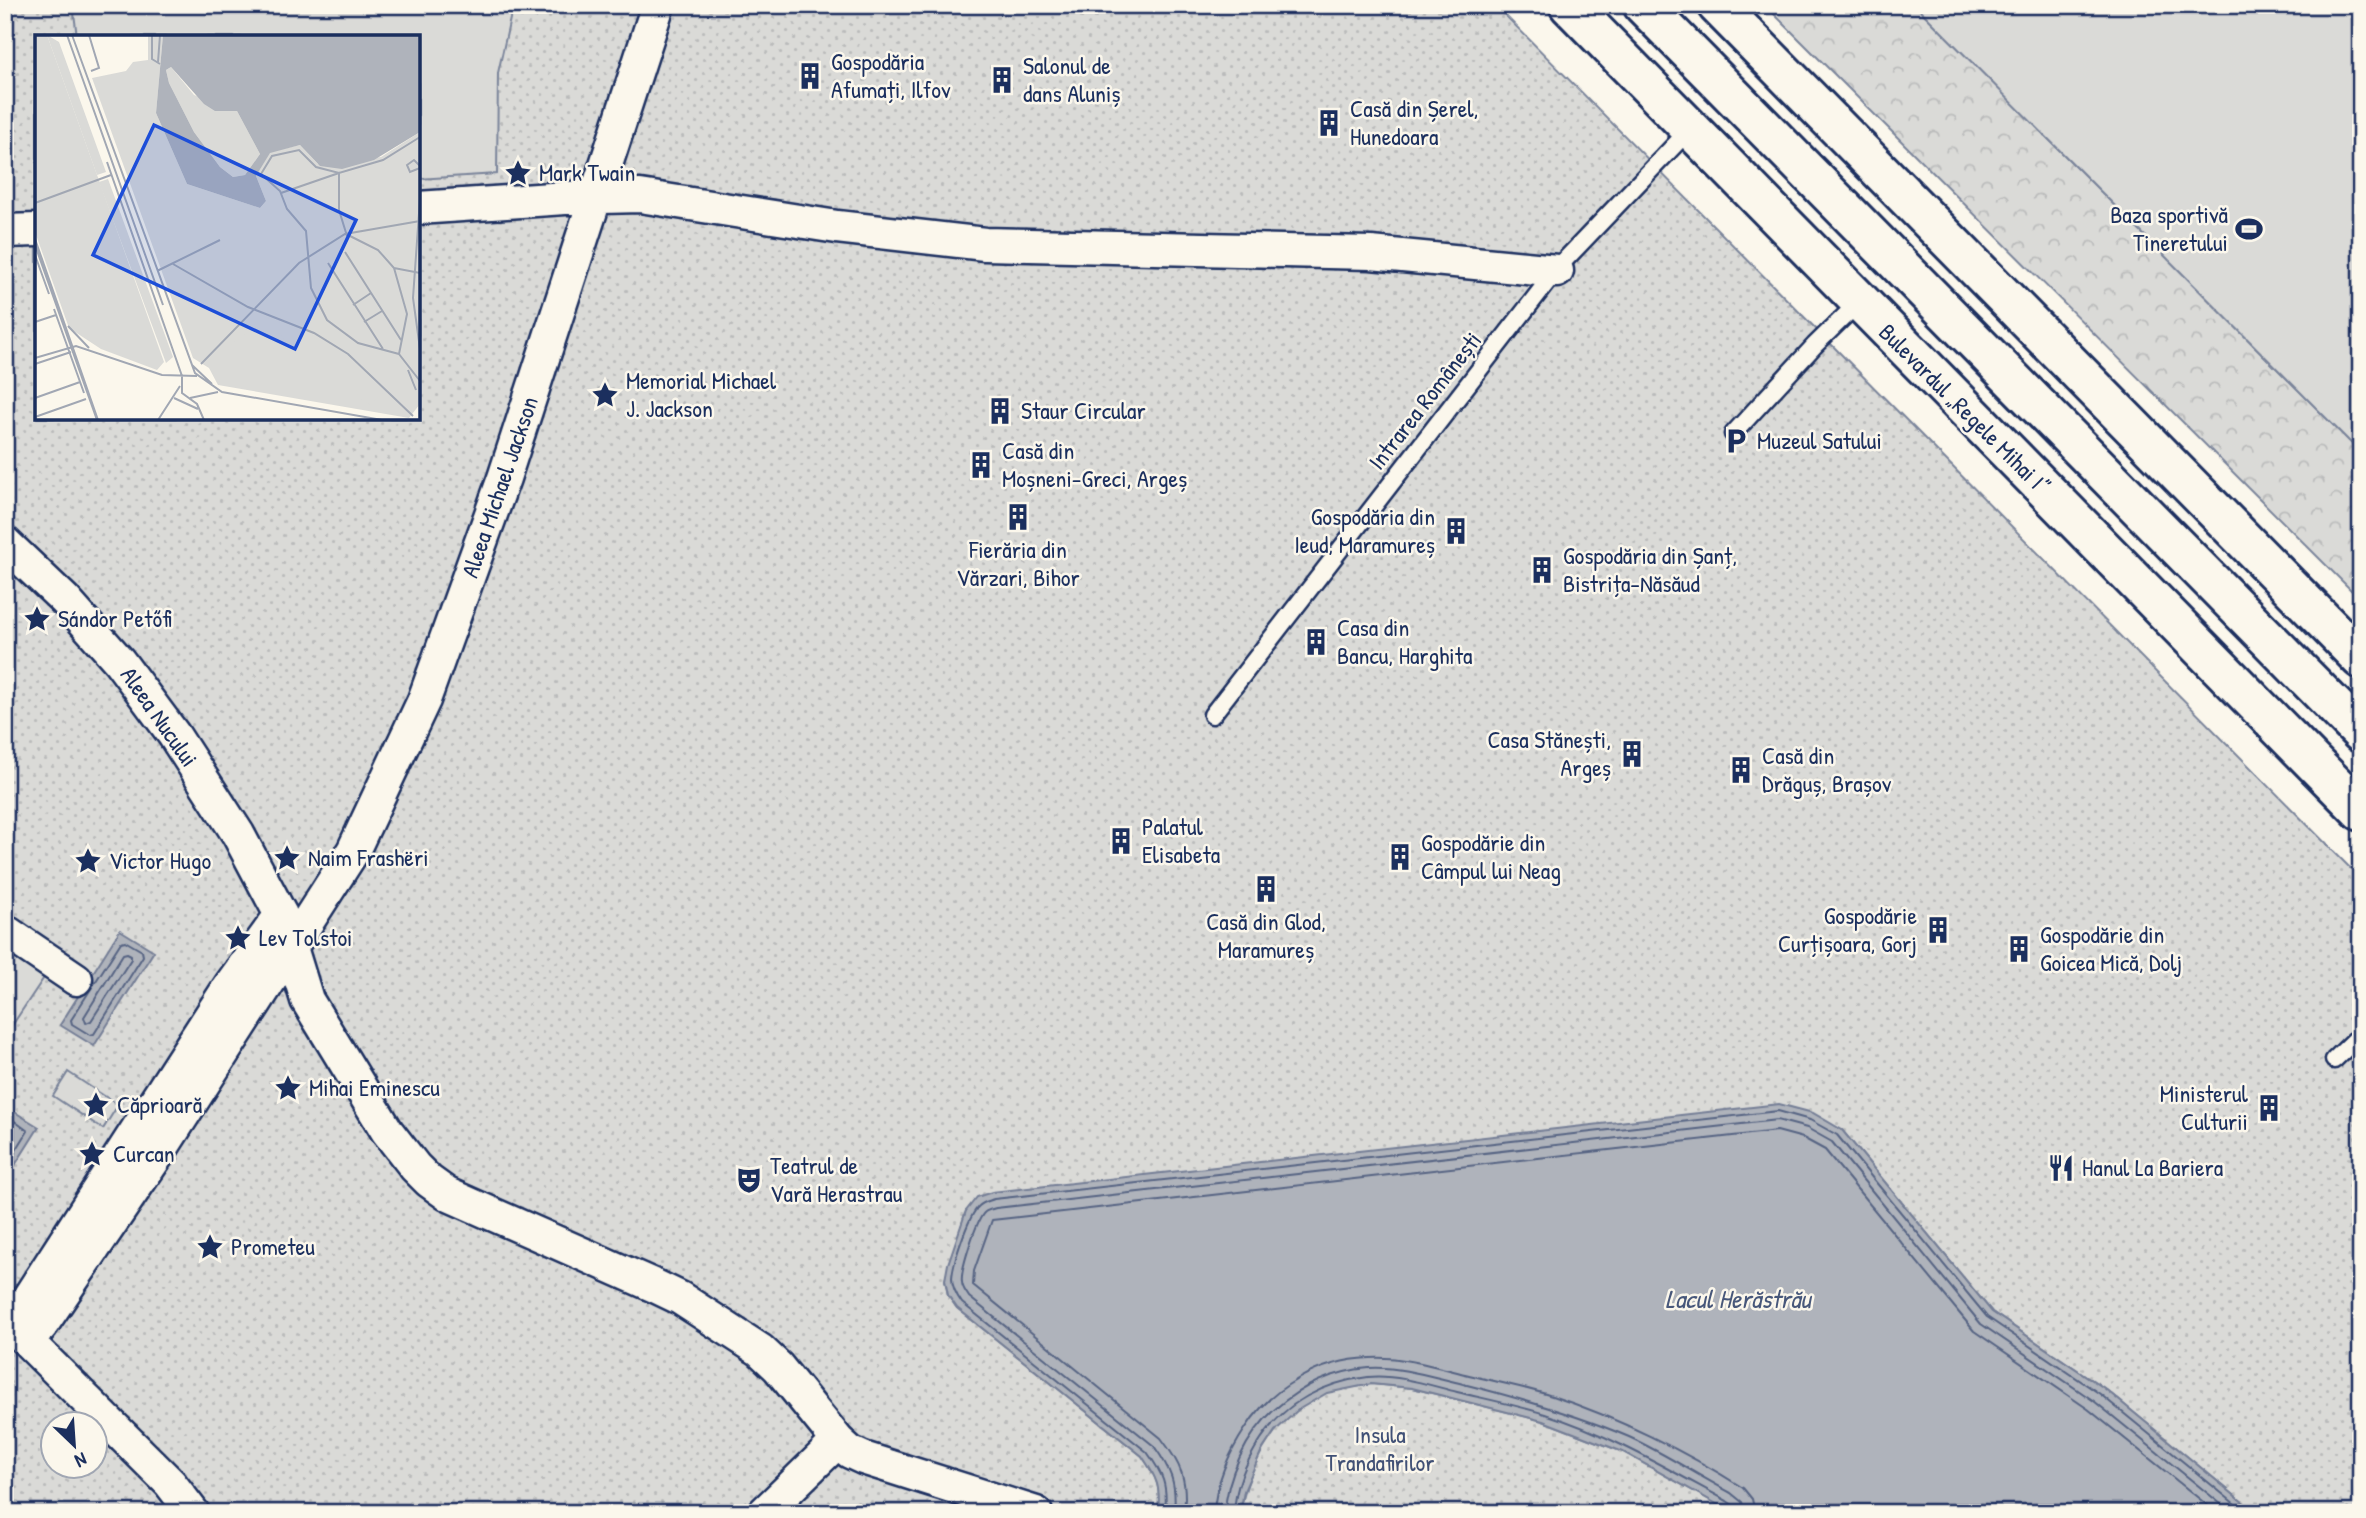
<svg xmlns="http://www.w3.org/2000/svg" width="2366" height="1518" viewBox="0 0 2366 1518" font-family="'Patrick Hand',sans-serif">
<defs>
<pattern id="grass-dots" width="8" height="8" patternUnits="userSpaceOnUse" patternTransform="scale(1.75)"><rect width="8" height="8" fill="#dadad7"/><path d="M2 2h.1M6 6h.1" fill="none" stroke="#babbbb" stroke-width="1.8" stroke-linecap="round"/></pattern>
<pattern id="forest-crowns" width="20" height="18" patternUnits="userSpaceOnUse" patternTransform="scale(1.75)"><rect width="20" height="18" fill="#dadad7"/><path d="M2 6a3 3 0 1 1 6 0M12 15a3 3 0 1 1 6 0" fill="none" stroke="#babbbb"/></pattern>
</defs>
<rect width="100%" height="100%" fill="#fbf7ec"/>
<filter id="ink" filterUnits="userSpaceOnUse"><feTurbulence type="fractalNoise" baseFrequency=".0143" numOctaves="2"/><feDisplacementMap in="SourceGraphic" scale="14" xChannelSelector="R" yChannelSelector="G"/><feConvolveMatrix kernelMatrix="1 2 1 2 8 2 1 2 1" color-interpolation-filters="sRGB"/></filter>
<g filter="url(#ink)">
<path fill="url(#grass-dots)" stroke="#7a849a" stroke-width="2" fill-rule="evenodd" d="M5,5H1495L2361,879V1513H2256L2104,1388L1992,1312L1842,1130L966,1211L945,1280L948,1295L957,1308L1142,1456C1157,1478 1161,1486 1158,1513H5ZM37,37H418V418H37ZM52,1424H94V1466H52Z
M1371,1384L1412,1388L1543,1421L1623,1452L1733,1513H1240C1249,1464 1278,1409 1328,1392C1342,1388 1357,1387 1371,1384Z"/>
<path fill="url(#forest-crowns)" stroke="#7a849a" stroke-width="2" d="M1765,5H1915L2361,453V600Z"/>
<path fill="#dadad7" stroke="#7a849a" stroke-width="2" d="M73,5H513L498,73L497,174L418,179V37H77Z
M1915,5H2361V453Z
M5,950L45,976L5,1036Z
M68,1072L118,1105L103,1129L53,1096Z"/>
<path fill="#afb3bb" stroke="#747e96" stroke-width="2" d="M120,930L154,951L94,1046L60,1025Z
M1779,1104L1813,1113L1842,1130L1992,1312L2104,1388L2256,1513H1733L1623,1452L1543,1421L1412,1388L1371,1384L1327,1393L1298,1410L1275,1431L1261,1452L1244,1491L1240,1513H1158C1161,1487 1157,1478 1142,1456L957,1308L948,1295L945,1280L948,1264L966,1211L977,1197L992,1192Z
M5,1106L39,1127L5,1181Z"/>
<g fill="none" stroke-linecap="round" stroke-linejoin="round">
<path stroke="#566483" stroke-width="2" d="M125,941L142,951L143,956L94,1034L90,1035L72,1024L71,1020L121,942Z
M127,953L131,955V959L91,1021L86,1023L84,1017L123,954Z
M5,1114L28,1131L5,1168
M1165,1513C1168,1485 1163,1474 1147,1452L962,1303C957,1296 952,1288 952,1278C953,1263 968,1216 979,1206C983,1202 989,1201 994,1199L1778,1111L1810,1120L1837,1135L1987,1317L2100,1394L2246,1513
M1174,1513C1177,1483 1171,1470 1154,1446L969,1297C966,1292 962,1288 962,1282C960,1271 977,1218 985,1212C988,1210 993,1209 996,1208L1777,1120L1807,1128L1832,1142L1981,1324L2094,1401L2232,1513
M1184,1513C1188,1480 1181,1464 1161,1438L973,1285L974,1271L992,1220L1777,1131L1803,1138L1825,1150L1974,1331L2088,1409L2217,1513
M1214,1513C1215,1484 1229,1453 1245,1429C1271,1387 1320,1360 1370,1358C1403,1356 1437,1367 1469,1375C1496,1382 1525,1387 1552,1396C1616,1417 1687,1452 1743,1488L1752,1499L1755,1513
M1225,1513C1226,1477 1247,1434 1274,1410C1301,1386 1332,1371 1369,1368C1400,1366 1433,1377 1463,1384C1519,1398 1575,1414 1629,1437C1664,1453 1697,1475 1731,1493L1742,1502L1745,1513
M1234,1513C1235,1487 1247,1460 1261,1439C1285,1402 1325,1382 1368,1377C1397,1374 1429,1385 1457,1392C1486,1399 1516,1405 1545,1414C1609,1434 1668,1469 1727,1501L1734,1506L1736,1513"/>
<defs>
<path id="lane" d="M1733,434L1815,345L1859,302
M1212,715L1561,264L1690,129
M2334,1060L2361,1034"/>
<path id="street" d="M418,208L565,198L640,196L837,227L985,244L1371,253L1557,271
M5,231L37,230
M5,543L65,600L119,661L174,735L238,834L281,915L307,1000L387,1131L415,1167L429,1181L447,1194L655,1286L680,1298L760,1350L778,1367L838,1441L850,1452L863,1458L1036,1513
M5,931L76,979
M11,1325L170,1483L193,1513
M5,1326H41L160,1151L353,851L424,700L504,478L658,5
M5,1329L11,1325L231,984L281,915
M764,1513L838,1441"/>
<path id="primary" d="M1569,5L2361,811
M1643,5L2361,733
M1717,5L2361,659"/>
</defs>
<use href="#lane" stroke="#1b2f5e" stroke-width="21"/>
<use href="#street" stroke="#1b2f5e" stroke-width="37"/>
<use href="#primary" stroke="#1b2f5e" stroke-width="44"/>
<use href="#lane" stroke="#fbf7ec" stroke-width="16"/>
<use href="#street" stroke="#fbf7ec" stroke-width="32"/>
<use href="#primary" stroke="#fbf7ec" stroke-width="38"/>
</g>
</g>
<defs>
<symbol id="building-bare" viewBox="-9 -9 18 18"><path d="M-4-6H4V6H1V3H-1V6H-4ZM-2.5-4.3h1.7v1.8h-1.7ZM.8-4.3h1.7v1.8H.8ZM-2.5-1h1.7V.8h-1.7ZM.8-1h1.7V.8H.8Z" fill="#1b2f5e" stroke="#fbf7ec" stroke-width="2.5" paint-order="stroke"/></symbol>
<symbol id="sight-bare" viewBox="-9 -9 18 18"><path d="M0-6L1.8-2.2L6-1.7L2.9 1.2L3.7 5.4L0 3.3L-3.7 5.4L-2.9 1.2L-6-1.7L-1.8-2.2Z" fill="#1b2f5e" stroke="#fbf7ec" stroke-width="2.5" paint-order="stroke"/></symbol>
<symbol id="stadium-bare" viewBox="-9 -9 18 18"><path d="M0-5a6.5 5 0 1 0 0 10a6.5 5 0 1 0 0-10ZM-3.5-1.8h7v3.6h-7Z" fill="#1b2f5e" stroke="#fbf7ec" stroke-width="2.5" paint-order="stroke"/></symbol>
<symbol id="parking-bare" viewBox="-9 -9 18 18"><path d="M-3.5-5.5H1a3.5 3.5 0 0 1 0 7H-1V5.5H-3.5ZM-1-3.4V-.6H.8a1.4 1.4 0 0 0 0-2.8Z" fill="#1b2f5e" stroke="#fbf7ec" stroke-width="2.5" paint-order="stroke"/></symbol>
<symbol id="restaurant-bare" viewBox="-9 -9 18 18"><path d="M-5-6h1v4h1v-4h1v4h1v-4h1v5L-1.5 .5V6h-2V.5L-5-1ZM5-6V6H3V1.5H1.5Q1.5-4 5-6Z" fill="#1b2f5e" stroke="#fbf7ec" stroke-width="2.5" paint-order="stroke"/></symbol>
<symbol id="theatre-bare" viewBox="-9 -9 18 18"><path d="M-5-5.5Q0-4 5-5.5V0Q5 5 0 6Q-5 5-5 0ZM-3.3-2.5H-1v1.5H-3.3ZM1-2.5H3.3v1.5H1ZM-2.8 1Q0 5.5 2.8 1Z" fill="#1b2f5e" stroke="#fbf7ec" stroke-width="2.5" paint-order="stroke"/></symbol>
</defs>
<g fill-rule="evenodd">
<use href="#building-bare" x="791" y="57" width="38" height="38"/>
<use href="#building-bare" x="983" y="61" width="38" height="38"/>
<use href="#building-bare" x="1310" y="104" width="38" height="38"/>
<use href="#sight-bare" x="499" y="154" width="38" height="38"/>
<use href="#stadium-bare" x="2230" y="210" width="38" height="38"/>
<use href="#sight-bare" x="586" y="376" width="38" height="38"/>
<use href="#building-bare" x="981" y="392" width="38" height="38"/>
<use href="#parking-bare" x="1717" y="422" width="38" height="38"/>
<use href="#building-bare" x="962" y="446" width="38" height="38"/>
<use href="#building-bare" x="999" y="498" width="38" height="38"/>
<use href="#building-bare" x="1437" y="512" width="38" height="38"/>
<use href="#building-bare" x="1523" y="551" width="38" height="38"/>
<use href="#sight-bare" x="18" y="600" width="38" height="38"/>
<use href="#building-bare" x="1297" y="623" width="38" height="38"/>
<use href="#building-bare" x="1613" y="735" width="38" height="38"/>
<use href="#building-bare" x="1722" y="751" width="38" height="38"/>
<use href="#building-bare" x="1102" y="822" width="38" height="38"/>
<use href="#building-bare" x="1381" y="838" width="38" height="38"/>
<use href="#sight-bare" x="268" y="839" width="38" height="38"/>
<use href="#sight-bare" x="69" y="842" width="38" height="38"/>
<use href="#building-bare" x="1247" y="870" width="38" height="38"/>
<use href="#building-bare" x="1919" y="911" width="38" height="38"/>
<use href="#sight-bare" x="219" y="919" width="38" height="38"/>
<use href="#building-bare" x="2000" y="930" width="38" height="38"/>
<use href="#sight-bare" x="269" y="1069" width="38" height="38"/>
<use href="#sight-bare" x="77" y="1086" width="38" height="38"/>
<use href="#building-bare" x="2250" y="1089" width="38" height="38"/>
<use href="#sight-bare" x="73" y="1135" width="38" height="38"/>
<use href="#restaurant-bare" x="2042" y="1149" width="38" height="38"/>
<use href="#theatre-bare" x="730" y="1161" width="38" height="38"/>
<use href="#sight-bare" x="191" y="1228" width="38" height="38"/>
</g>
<g text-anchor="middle" stroke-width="5" stroke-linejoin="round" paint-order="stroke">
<g font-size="24" fill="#1b2f5e" stroke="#fbf7ec" text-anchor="start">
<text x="831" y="70">Gospodăria<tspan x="831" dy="28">Afumați, Ilfov</tspan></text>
<text x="1023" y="74">Salonul de<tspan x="1023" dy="28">dans Aluniș</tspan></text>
<text x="1350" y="117">Casă din Șerel,<tspan x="1350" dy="28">Hunedoara</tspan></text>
<text x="539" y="181">Mark Twain</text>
<text x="2228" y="223" text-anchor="end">Baza sportivă<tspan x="2228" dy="28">Tineretului</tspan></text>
<text x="626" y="389">Memorial Michael<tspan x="626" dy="28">J. Jackson</tspan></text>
<text x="1021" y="419">Staur Circular</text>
<text x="1757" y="449">Muzeul Satului</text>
<text x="1002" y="459">Casă din<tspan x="1002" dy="28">Moșneni-Greci, Argeș</tspan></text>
<text x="1435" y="525" text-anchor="end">Gospodăria din<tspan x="1435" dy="28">Ieud, Maramureș</tspan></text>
<text x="1018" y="558" text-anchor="middle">Fierăria din<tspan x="1018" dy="28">Vărzari, Bihor</tspan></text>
<text x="1563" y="564">Gospodăria din Șanț,<tspan x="1563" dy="28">Bistrița-Năsăud</tspan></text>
<text x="58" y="627">Sándor Petőfi</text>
<text x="1337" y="636">Casa din<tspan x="1337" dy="28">Bancu, Harghita</tspan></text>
<text x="1611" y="748" text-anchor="end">Casa Stănești,<tspan x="1611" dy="28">Argeș</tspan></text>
<text x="1762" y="764">Casă din<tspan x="1762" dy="28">Drăguș, Brașov</tspan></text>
<text x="1142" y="835">Palatul<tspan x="1142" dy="28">Elisabeta</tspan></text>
<text x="1421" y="851">Gospodărie din<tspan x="1421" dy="28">Câmpul lui Neag</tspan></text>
<text x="308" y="866">Naim Frashëri</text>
<text x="109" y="869">Victor Hugo</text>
<text x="1917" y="924" text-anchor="end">Gospodărie<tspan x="1917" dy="28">Curțișoara, Gorj</tspan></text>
<text x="1266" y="930" text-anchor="middle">Casă din Glod,<tspan x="1266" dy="28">Maramureș</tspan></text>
<text x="2040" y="943">Gospodărie din<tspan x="2040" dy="28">Goicea Mică, Dolj</tspan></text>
<text x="259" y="946">Lev Tolstoi</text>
<text x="309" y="1096">Mihai Eminescu</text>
<text x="2248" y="1102" text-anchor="end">Ministerul<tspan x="2248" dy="28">Culturii</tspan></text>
<text x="117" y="1113">Căprioară</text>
<text x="113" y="1162">Curcan</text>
<text x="770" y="1174">Teatrul de<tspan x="770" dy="28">Vară Herastrau</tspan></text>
<text x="2082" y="1176">Hanul La Bariera</text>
<text x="231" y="1255">Prometeu</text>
</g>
<g font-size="24" fill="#1b2f5e" stroke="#fbf7ec">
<text transform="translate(1425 401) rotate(-52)" y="8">Intrarea Românești</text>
<text transform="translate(1964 409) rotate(45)" y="8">Bulevardul „Regele Mihai I”</text>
<text transform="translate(500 487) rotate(-71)" y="8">Aleea Michael Jackson</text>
<text transform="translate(159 717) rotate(55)" y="8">Aleea Nucului</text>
</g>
<g font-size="24" fill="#415176" stroke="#fbf7ec">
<text x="1380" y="1443">Insula<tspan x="1380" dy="28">Trandafirilor</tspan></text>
</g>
<g font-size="26" font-style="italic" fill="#47577a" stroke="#fbf7ec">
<text x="1738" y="1308">Lacul Herăstrău</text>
</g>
</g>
<g transform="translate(35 35)">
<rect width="385" height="385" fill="#fbf7ec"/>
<path d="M113,0H128L121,78L152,149L225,173L231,166L221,141L235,117L265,110L283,129L346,122L385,97V369L374,383L183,350L174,333L158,323L57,43L91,36L98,27L113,25ZM136,32L159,60L202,76L225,119L210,140L198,142L185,132L159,97L134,48L131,35Z" fill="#dadad7"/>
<path d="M12,0L24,7L71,137L62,140ZM73,144L138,322L131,328L64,147Z" fill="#dadad7"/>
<path d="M0,0H12L129,327L122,335L66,314L34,293L0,197ZM225,280L247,288L244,297L254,312L240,313L204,331L194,311L214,297ZM320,326L352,354L335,370L323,363L317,330Z" fill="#dadad7"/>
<path d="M128,0H385V97L339,125L307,134L285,131L265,110L235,118L221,141L231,166L225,173L152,149L121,78ZM136,32L169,69L180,76H202L225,119L210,140L198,142L185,132L159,97L134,48L131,35Z" fill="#afb3bb" fill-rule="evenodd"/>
<path fill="none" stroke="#a1a7b3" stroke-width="2" d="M32,0L128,270M37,0L160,338L187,357L347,385M54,0L64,33L56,36M117,0V24L125,29M123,27L125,0M72,127L147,341M385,131L379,125L372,130L375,137L385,133M246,158L304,138V175L312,201M385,164L378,263L385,314M0,168L76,140M315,201L343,215L359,233L372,279L364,319L385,346M0,204L63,385M0,210L62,385M310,217L366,305M0,220L14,259M293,228L348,314M138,229L213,272L279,298L313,319L378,381M359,233L385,238M122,236L185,205M318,270L336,258M19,274L49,358M0,287L21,280M329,287L347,276M33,291L54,313M364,319L323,308L292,285L276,253L271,196L252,174L245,156L226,139L237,121L264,115L281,132L304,138L348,125L385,102M0,323L41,311L127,340L162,341M0,329L36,317M166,329L264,228L310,199L385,186M157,330L177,349M373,335L381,355M147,340V358L162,369L169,385M0,363L45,347M139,363L163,374M155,363L183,357M0,382L51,364M123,385L145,351"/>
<path fill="#1d4ed8" fill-opacity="0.15" stroke="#1d4ed8" stroke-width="3.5" d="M119,90L321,185L260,314L58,220Z"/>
<rect width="385" height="385" fill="none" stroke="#1b2f5e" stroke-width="3.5"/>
</g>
<rect width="2366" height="1518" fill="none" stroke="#fbf7ec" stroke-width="28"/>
<rect x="14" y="14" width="2338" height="1490" fill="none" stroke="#1b2f5e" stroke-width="2.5" filter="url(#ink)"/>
<g transform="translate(74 1445) rotate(155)"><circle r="33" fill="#fbf7ec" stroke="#a1a7b3" stroke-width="2"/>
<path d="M0-5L12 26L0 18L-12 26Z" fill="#1b2f5e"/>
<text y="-10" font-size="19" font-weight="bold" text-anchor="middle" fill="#1b2f5e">N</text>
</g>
</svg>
